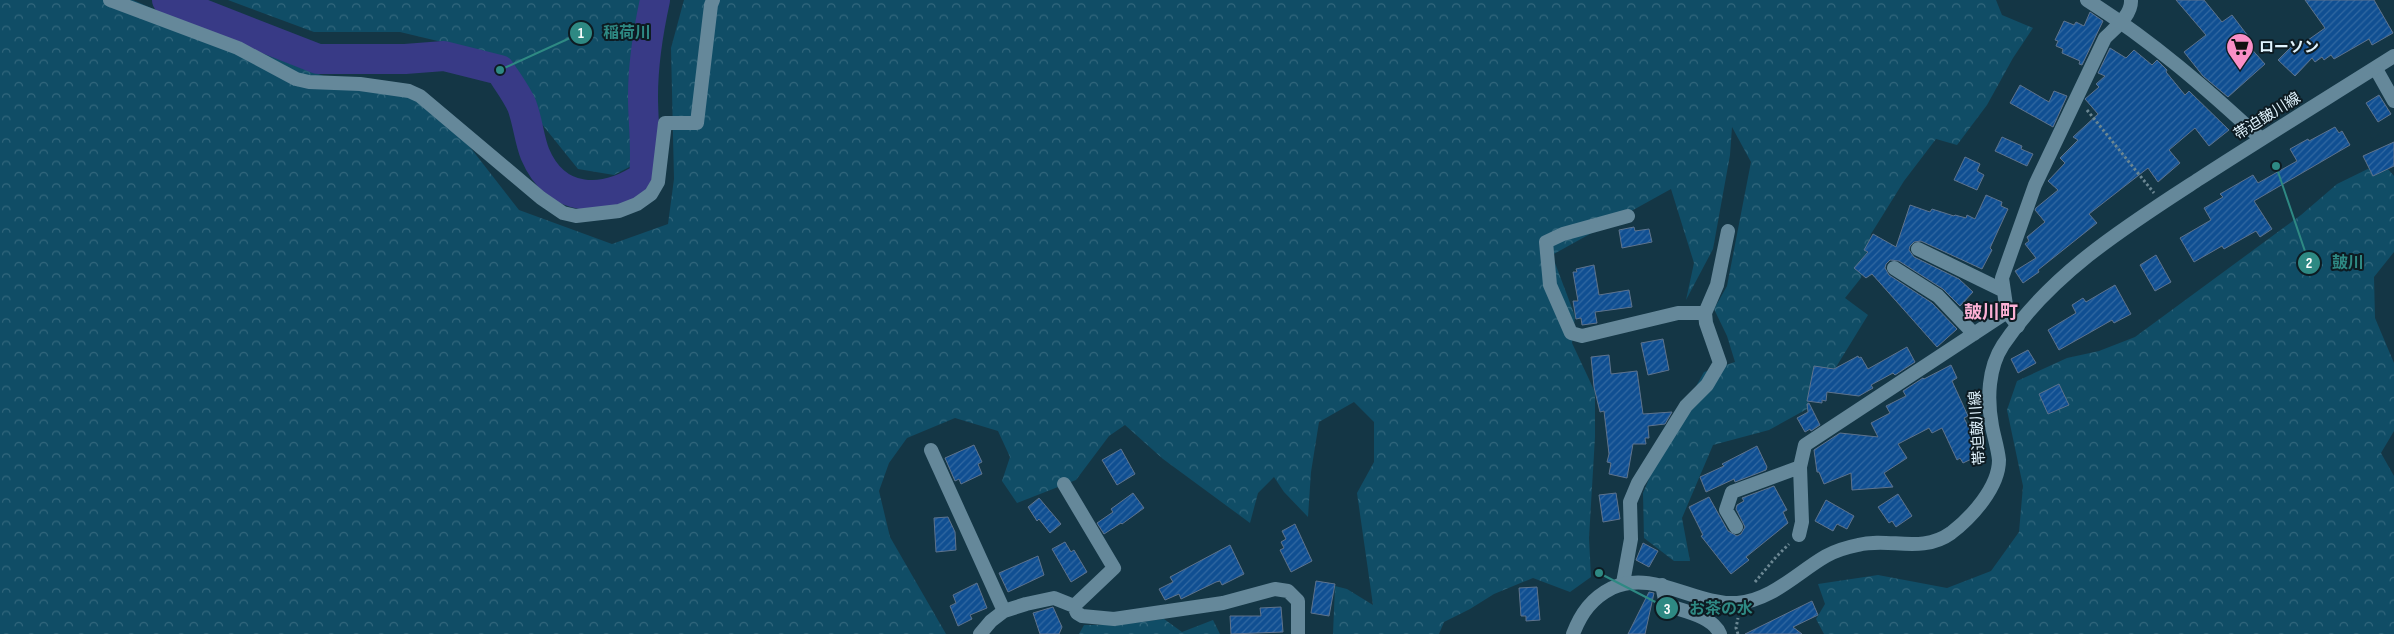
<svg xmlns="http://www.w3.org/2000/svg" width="2394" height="634" viewBox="0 0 2394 634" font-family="'Sofia Sans Condensed','Noto Sans JP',sans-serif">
<defs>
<pattern id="forest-crowns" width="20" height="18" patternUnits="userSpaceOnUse" patternTransform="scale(1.25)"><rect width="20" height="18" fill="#104d66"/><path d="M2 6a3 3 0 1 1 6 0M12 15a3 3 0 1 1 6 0" fill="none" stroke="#32677d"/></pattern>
<pattern id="building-hatch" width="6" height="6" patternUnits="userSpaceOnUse" patternTransform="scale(1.25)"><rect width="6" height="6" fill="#104f92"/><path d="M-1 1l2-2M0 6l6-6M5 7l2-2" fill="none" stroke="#3269a2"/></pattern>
</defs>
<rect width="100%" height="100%" fill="#143645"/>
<path fill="url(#forest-crowns)" d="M0,0H133L213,35L329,78L388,84L445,115L519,210L612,244L668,224L674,179L671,48L684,0H1996L2002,15L2033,28L2013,58L1987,105L1957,145L1936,139L1904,181L1871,234L1861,278L1845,298L1868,315L1833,372L1816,366L1807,409L1769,430L1713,445L1682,518L1690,561H1674L1644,538L1643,493L1663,446L1704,372L1735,362L1727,336L1714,309L1727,286L1751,162L1732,127L1730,155L1713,249L1686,300L1694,263L1671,189L1552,255L1575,316L1572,343L1595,392V437L1589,538L1591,577L1570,592L1533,578L1494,594L1470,609L1444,622L1439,634H1333L1335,586L1347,589L1373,605L1357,493L1374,462V422L1354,402L1319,422L1311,472L1308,517L1284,492L1274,477L1258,493L1250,523L1163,459L1125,425L1109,436L1076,480L1017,503L1002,481L1010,457L998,431L955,418L907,438L889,463L879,491L890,537L946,634H0Z
M228,0H650L642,19L637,163L614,175L578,169L516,92L467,48L400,32H314Z
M2382,162L2394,176V252L2374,277L2375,318L2394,363V431L2381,453L2394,476V634H1824L1816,619L1825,604L1818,584L1878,575L1947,588L1991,571L2019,532L2023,486L2007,410L2017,381L2067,358L2099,351L2135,337L2301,215L2337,184Z
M1164,619L1182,632L1213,620L1220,634H1079L1084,625H1116Z"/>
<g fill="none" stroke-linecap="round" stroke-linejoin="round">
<path stroke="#383a86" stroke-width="30" d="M167,0L318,59H405L444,56L500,70C507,81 517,94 522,106C528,122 529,139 535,154C556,204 604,204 644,177C647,150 643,124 643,96C643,63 648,32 655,0"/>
</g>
<path fill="url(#building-hatch)" stroke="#5e738d" d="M2176,0H2204L2222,22L2232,15L2251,40L2247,44L2265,64L2228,97L2203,76L2184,52L2206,35Z
M2305,0H2374L2393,33L2372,45L2369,39L2334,59L2331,55L2324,60L2322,57L2315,62L2312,58L2295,76L2278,60L2291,47L2294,50L2325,28Z
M2090,12L2103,21L2082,65L2079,64L2080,61L2062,53L2063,49L2056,46L2058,41L2055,40L2064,21L2074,25L2076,22L2084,26Z
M2110,48L2126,58L2134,50L2152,65L2157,60L2167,70L2166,72L2185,95L2189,91L2229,130L2209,146L2195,128L2169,150L2180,163L2158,182L2148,168L2089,214L2097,223L2038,270L2039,272L2023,283L2015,271L2036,258L2025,244L2029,241L2027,237L2045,222L2035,210L2036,208L2058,190L2048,181L2065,163L2060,158L2078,140L2073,137L2098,114L2085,99L2099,87L2096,84L2105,76L2098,73Z
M2020,85L2049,102L2054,91L2067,96L2053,127L2010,103Z
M2379,95L2391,114L2378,122L2366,103Z
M2335,127L2339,133L2342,131L2350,145L2254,201L2272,229L2260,237L2256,231L2224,249L2222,246L2194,262L2180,238L2211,220L2204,208L2223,197L2220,194L2253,175L2258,183L2297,161L2290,149L2308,139L2309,141Z
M2002,137L2022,146L2021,149L2033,154L2027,166L1995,151Z
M2394,142V166L2373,176L2363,156Z
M1965,157L1980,164L1977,171L1984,175L1977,190L1954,180Z
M1986,195L2002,202L2001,206L2008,209L1990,248L1992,250L1982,269L1921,241L1914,242L1910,246L1909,250L1914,257L1959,279L1973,292L1960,306L1943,289L1899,261L1890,260L1886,264L1885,268L1889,275L1932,303L1957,329L1937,347L1872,274L1866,278L1854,268L1868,252L1864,250L1873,234L1896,247L1910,205L1930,212L1932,209L1954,216L1955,215L1966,218L1967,215L1975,219Z
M1634,227L1635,231L1649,229L1652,242L1622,248L1619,230Z
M2156,255L2171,282L2155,291L2140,265Z
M1594,265L1599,295L1629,290L1632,307L1595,312L1597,323L1582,325L1581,318L1576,319L1573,301H1578L1573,272H1577L1576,269Z
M2115,285L2131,314L2114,323L2112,320L2059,350L2048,330L2076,313L2072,305L2083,298L2086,302Z
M1663,339L1669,370L1648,375L1641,343Z
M1907,347L1915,362L1895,375L1893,373L1871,385L1873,388L1859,396L1827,392L1826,401L1822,400V403L1807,401L1814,366L1834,369L1858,356L1859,358L1861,357L1868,369Z
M2028,350L2036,363L2018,373L2011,359Z
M1609,355L1611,374L1637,371L1643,414L1672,412L1665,424L1648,426L1649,438H1645L1646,444H1633L1627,478L1609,474L1611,463L1607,462L1609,454L1604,411L1600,412L1594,387L1591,357Z
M1951,365L1957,378L1952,381L1968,416L1964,418L1982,454L1963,463L1960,458L1957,460L1942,428L1932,433L1929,428L1898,444L1907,458L1884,473L1893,487L1852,490L1851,473L1824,484L1819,472H1817L1814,450L1840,433L1878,437L1871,423L1890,413L1886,406L1906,396L1903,391L1923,378L1924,379Z
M2059,384L2069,405L2048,414L2039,394Z
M1809,403L1820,425L1811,431L1810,429L1805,432L1797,418L1808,412L1807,404Z
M974,445L982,462L978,464L982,474L961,484L959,479L955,481L945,458Z
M1757,446L1767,467L1766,470L1735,482L1734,479L1706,492L1700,477L1724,466L1722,464Z
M1121,449L1135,474L1117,485L1102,460Z
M1774,486L1787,510L1783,512L1788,523L1746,557L1749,560L1731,574L1701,536L1703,535L1689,507L1709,497L1728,531L1737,536L1741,534L1745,527L1736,509L1737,505L1744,501L1742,498Z
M1133,493L1144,508L1122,524L1121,523L1104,534L1097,523L1113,512L1111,509Z
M1616,493L1620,519L1603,522L1599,495Z
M1898,494L1912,516L1896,527L1892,521L1889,523L1878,507Z
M1039,498L1061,524L1050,533L1039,519L1037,521L1028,507Z
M1826,500L1854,516L1847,529L1837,524L1833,531L1815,521Z
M948,517L955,532L956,550L936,552L934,518Z
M1295,524L1312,561L1291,572L1280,550L1284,548L1281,542L1286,539L1282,531Z
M1065,542L1071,552L1074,550L1087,572L1071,582L1052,549Z
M1643,543L1658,551L1649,567L1636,560Z
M1230,545L1244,574L1222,585L1220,581L1216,582L1181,599L1179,594L1165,600L1159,589L1173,582L1170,577Z
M1038,556L1044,575L1008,592L999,573Z
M1316,581L1335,584L1329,616L1311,613Z
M977,583L987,608L970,615L972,619L958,626L950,606L956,603L953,595Z
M1537,587L1540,620L1526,621V616H1521L1519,588Z
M1649,592L1654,593L1645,634H1628Z
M1812,601L1818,615L1793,627L1802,634H1745Z
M1053,607L1062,627L1059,634H1040L1033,613Z
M1281,607L1283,632L1231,634L1230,616H1261L1260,608Z"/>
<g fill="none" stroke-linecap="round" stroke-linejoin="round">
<path stroke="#6b8793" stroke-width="3" stroke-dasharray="2.5 2.5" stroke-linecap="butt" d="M2087,110L2154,193
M1755,582L1776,557L1789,544
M1738,634L1736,628L1738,618"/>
<path stroke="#65889a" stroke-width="14" d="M110,0L238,48L296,79L309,82L360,84L409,91L420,96L541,198L563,213L576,216L619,211L637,204L651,194L658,182L665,123H697L711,5L713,0
M2087,0C2151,40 2206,88 2261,139
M2376,69L2394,101
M1628,216L1563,234L1546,242L1550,285L1571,333L1582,336L1678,313H1705
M1918,249L2002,290
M1894,268L1938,296L1974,334
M2018,326L2007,312L2002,278L2035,185L2105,38C2115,28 2132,15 2131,0
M931,450L1004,611
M1064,484L1114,568L1074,606L1077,613L1082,616L1114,619L1223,603L1275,589L1288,591L1298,601V634
M1736,527L1726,510L1732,492L1800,467
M1799,535L1802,522L1800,467L1805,445L2007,312
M1623,583L1631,539L1630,502L1638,483L1686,406L1707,385L1720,363L1706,323L1705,313L1717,285L1728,231
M1662,585L1666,605C1683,611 1713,616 1720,634
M980,634L991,621L1004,611L1026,604L1054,598L1074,606"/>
<path stroke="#65889a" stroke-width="14" d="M1573,634C1581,613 1592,598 1612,588C1653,569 1694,605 1737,603C1771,601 1798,572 1826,556C1835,551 1848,547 1858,545C1889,537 1922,554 1951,533C1972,517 1999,487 1999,460C1998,449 1994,437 1992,426C1987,399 1988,368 2003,345C2051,273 2128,225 2199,179C2264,137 2329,97 2394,56"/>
</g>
<defs>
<symbol id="supermarket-pin" viewBox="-11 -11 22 30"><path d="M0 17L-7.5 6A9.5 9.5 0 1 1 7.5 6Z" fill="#fa8fc7" stroke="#0d1b22"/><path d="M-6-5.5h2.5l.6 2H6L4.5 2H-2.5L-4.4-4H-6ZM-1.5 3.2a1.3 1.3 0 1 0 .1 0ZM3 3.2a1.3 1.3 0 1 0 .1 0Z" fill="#111"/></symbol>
</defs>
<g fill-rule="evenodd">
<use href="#supermarket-pin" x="2224" y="31" width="32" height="43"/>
</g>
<g text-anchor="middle" stroke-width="4" stroke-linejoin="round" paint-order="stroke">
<g font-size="15" font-weight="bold" fill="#e0f3fd" stroke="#0d1b22" text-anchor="start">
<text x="2259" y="52">ローソン</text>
</g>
<g font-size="15" fill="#e0f3fd" stroke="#0d1b22">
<text transform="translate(2267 116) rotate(-32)" y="5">帯迫皷川線</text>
<text transform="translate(1977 428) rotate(-94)" y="5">帯迫皷川線</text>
</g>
<g font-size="18" font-weight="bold" fill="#fcb0d5" stroke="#0d1b22">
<text x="1991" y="318">皷川町</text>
</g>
</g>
<path fill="none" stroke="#2e8983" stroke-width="2" d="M500 70L581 33M2276 166L2309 263M1599 573L1667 608"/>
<g fill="#2e8983" stroke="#0d1b22" stroke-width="2">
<circle cx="500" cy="70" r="5"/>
<circle cx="2276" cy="166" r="5"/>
<circle cx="1599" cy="573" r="5"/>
<circle cx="581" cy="33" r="12"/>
<circle cx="2309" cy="263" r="12"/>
<circle cx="1667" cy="608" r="12"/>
</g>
<g font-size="15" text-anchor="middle" font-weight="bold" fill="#fff">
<text x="581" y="38">1</text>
<text x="2309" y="268">2</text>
<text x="1667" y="614">3</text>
</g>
<g font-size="16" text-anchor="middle" font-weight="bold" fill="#2e8983" stroke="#0d1b22" stroke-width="4" stroke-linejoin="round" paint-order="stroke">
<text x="627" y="38">稲荷川</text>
<text x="2348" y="268">皷川</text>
<text x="1721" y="614">お茶の水</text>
</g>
</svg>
